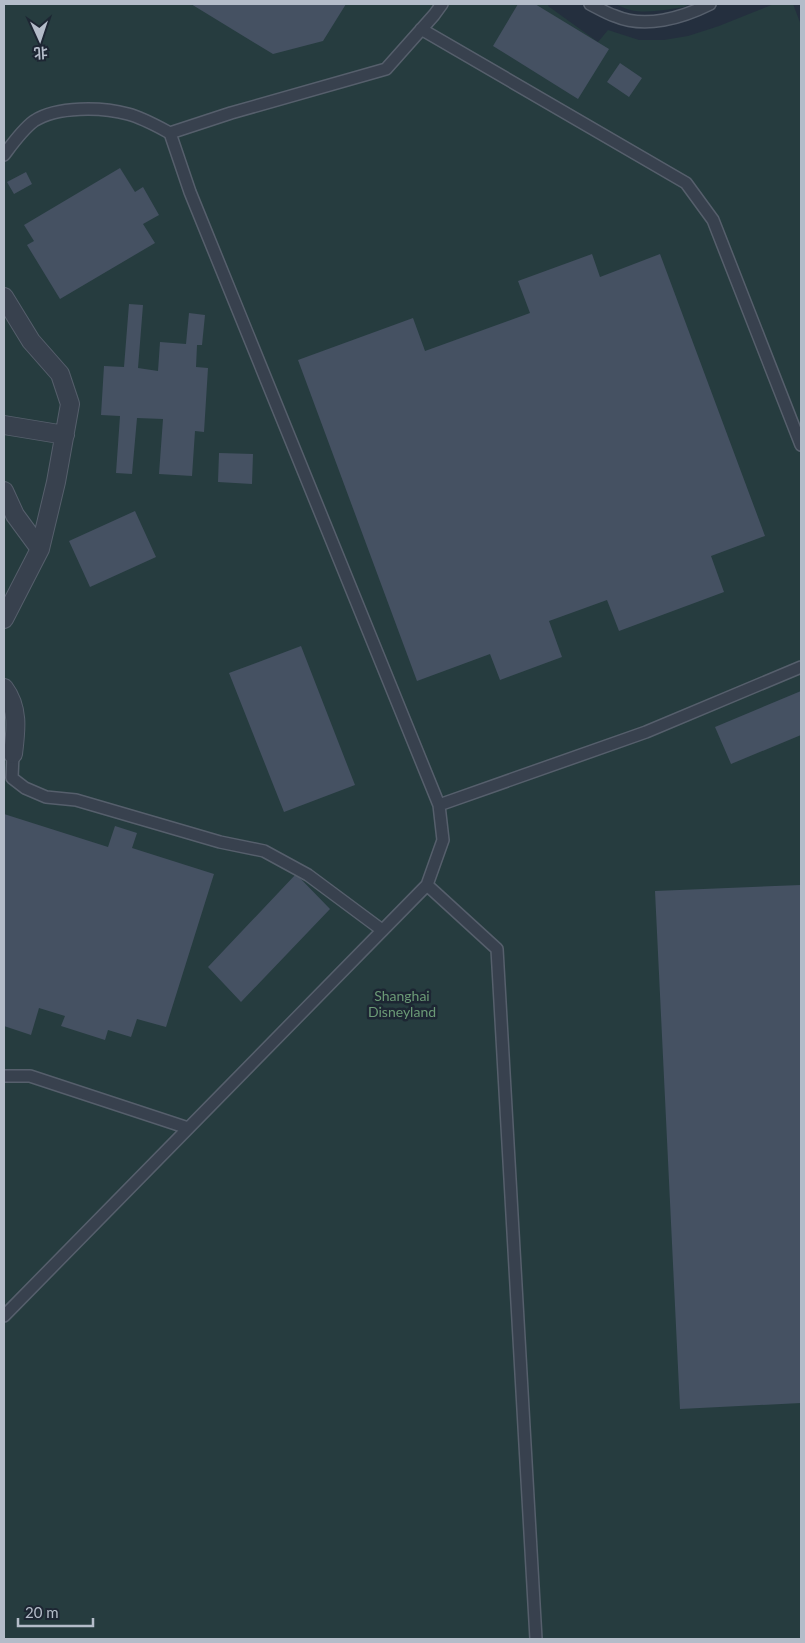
<svg xmlns="http://www.w3.org/2000/svg" width="805" height="1643" viewBox="0 0 805 1643" font-family="Lato,'Noto Sans SC',sans-serif">
<rect width="100%" height="100%" fill="#242f3e"/>
<path fill="#263c3f" d="M4,4H549L548,6L598,42L608,30L639,40H664L688,36L719,26L774,4H793L801,25V1639H4Z
M616,4H689L684,7C661,10 637,17 616,4Z"/>
<path fill="#455162" d="M191,4H346L323,41L273,54Z
M518,4H535L609,49L578,99L493,46Z
M620,63L642,78L629,97L607,82Z
M120,168L135,192L143,187L159,215L143,224L155,243L60,299L27,245L34,241L24,225Z
M26,172L32,184L14,194L7,182Z
M592,254L600,277L660,254L765,536L711,556L724,592L619,631L607,600L549,621L562,657L500,680L490,654L417,681L298,360L413,318L425,351L530,313L518,281Z
M129,304L143,305L138,368L158,371L160,342L186,344L189,313L205,315L202,345H197L196,367L208,368L204,432L195,431L192,476L159,474L163,419L137,418L132,474L116,473L120,416L101,415L104,366L124,367Z
M219,453L253,454L252,484L218,482Z
M135,511L156,557L90,587L69,541Z
M301,646L355,785L284,812L229,673Z
M801,691V735L731,764L715,727Z
M4,814L108,847L115,826L137,833L132,848L214,874L166,1027L137,1019L131,1037L108,1030L105,1040L61,1026L65,1016L39,1008L31,1035L4,1026Z
M296,874L330,909L241,1002L208,967Z
M801,885V1403L680,1409L655,891Z"/>
<g fill="none" stroke-linecap="round" stroke-linejoin="round">
<defs>
<path id="service" d="M590,4C598,8 606,13 615,16C645,29 682,18 710,4
M421,29L686,183L713,220L801,445
M4,155C13,143 22,130 34,121C57,106 102,107 128,114C143,118 157,126 170,133L231,113L386,69L434,15L442,4
M13,754L12,778L25,788L46,797L76,800L220,842L264,851L308,875L382,930
M439,805L646,732L801,667
M427,885L497,949L536,1639
M4,1076H30L188,1128
M4,1316L427,885L443,840L439,805L190,192L170,133"/>
<path id="pedestrian" d="M4,297L31,341L60,374L70,404L56,482L40,549L4,619
M4,425L65,435
M4,491L15,515L40,549
M4,688C19,708 16,730 13,754"/>
</defs>
<use href="#service" stroke="#565f6c" stroke-width="14"/>
<use href="#pedestrian" stroke="#565f6c" stroke-width="20"/>
<use href="#service" stroke="#38414e" stroke-width="11"/>
<use href="#pedestrian" stroke="#38414e" stroke-width="18"/>
</g>
<g text-anchor="middle" stroke-width="5" stroke-linejoin="round" paint-order="stroke">
<g font-size="14" fill="#6b9a76" stroke="#1d2633">
<text x="402" y="1001">Shanghai<tspan x="402" dy="16">Disneyland</tspan></text>
</g>
</g>
<rect width="805" height="1643" fill="none" stroke="#b4bcc9" stroke-width="10"/>
<g transform="translate(40 40) rotate(177)" stroke="#1d2633" stroke-width="4" paint-order="stroke">
<path d="M0-4L9 19L0 12L-9 19Z" fill="#b4bcc9"/>
<text y="-8" font-size="14" font-weight="bold" text-anchor="middle" fill="#b4bcc9">北</text>
</g>
<path d="M18 1618v8h75v-8" fill="none" stroke="#b4bcc9" stroke-width="2.5"/>
<text x="25" y="1618" font-size="15" fill="#b4bcc9" stroke="#1d2633" stroke-width="4" paint-order="stroke">20 m</text>
</svg>
